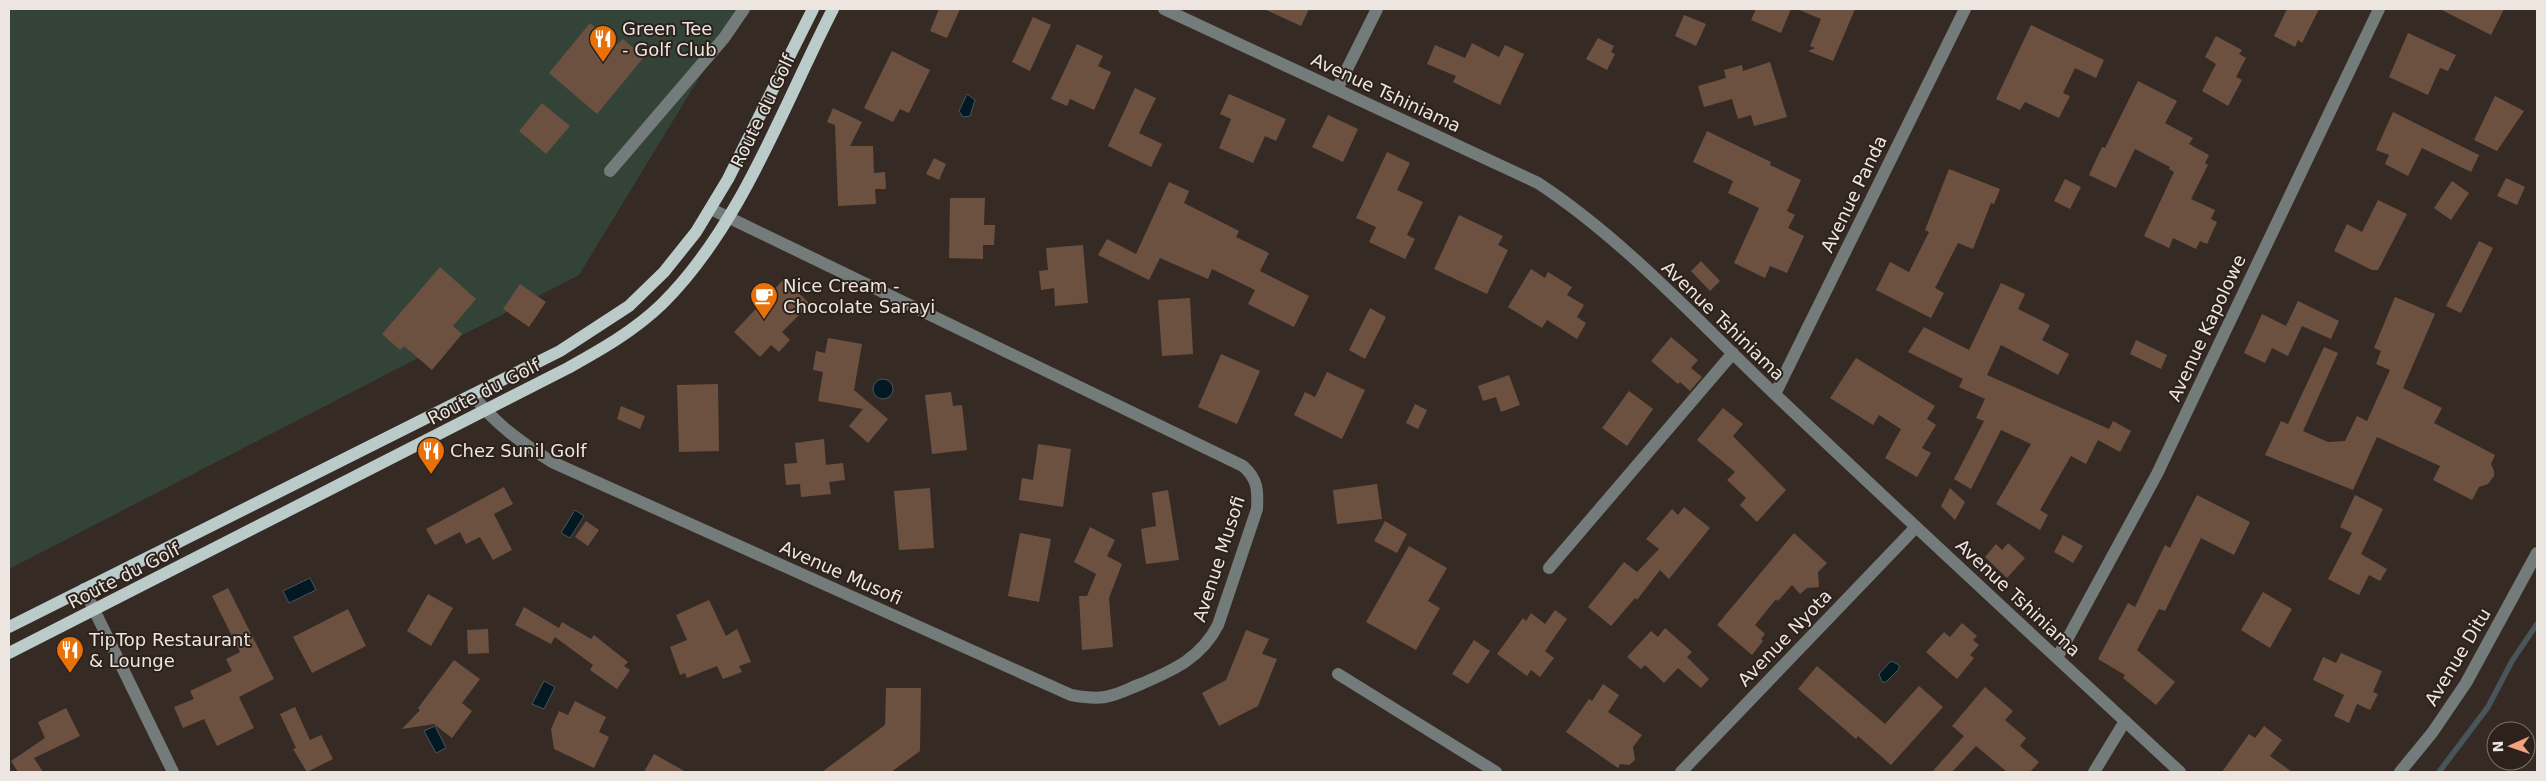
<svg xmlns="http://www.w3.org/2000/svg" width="2546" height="781" viewBox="0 0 2546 781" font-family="'DejaVu Sans',sans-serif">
<rect width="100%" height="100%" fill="#362b24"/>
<path fill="#344337" d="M9,9H741L579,275L9,569Z"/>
<path fill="#021923" stroke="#48565c" d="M967,94L975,100L970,116L963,117L959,111Z
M873 389a10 10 0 1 1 20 0a10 10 0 1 1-20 0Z
M575,510L584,516L570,538L561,533Z
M310,578L316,590L289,603L283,591Z
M1891,661L1899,665V669L1886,682H1882L1879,674Z
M544,681L555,687L544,709L532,704Z
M435,726L446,748L436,753L424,731Z"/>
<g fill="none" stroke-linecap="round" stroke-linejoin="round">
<path stroke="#48565c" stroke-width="5.5" d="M2439,772L2488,707L2512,661L2537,624"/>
</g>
<path fill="#6c5140" d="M939,9H960L947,38L930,31Z
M1264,9H1309L1301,26Z
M1756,9H1791L1781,33L1751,20Z
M1797,9H1855L1833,61L1808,51L1815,48L1810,46L1821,19Z
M2287,9H2319L2302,43L2298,40L2295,47L2274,36Z
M2440,9H2504L2491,35Z
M1684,15L1706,24L1696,46L1675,36Z
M1033,17L1051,25L1030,71L1012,62Z
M590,23L616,45L623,39L644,57L597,114L549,73Z
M2031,25L2104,60L2096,78L2075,68L2063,93L2070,96L2059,118L2025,102L2020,110L1996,99Z
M2408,33L2456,55L2448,71L2440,68L2428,95L2389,77Z
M2216,36L2242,50L2239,54L2246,58L2236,77L2242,80L2228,106L2202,91L2216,64L2205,57Z
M1598,38L1614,46L1611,52L1615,54L1607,70L1586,59Z
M1472,43L1499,57L1505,45L1524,54L1500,105L1453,82L1456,76L1427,64L1435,45L1465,58Z
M1077,44L1103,56L1098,66L1111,72L1094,110L1070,99L1067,106L1051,99Z
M892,51L930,70L909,113L900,109L893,122L864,108Z
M1770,62L1787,117L1754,126L1751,115L1738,119L1732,99L1704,107L1698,86L1726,78L1724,70L1742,65L1743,71Z
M2138,81L2177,101L2165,123L2193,138L2189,144L2209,155L2205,163L2208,165L2191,199L2215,210L2211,219L2217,222L2207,244L2200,241L2196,249L2173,238L2169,248L2144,236L2174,172L2169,169L2170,167L2135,149L2116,188L2089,175L2102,147L2105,148Z
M1135,88L1156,98L1139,133L1162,144L1151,167L1108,146Z
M1229,94L1286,119L1276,141L1265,136L1253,163L1219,148L1231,119L1220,114Z
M2495,96L2524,111L2497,151L2474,140Z
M542,103L570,126L546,154L519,131Z
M833,108L862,122L850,146H873L874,173L885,172L886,189H875L876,204L838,206L835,125L827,122Z
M2393,112L2479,155L2471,172L2422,148L2408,176L2385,164L2389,155L2376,150Z
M1328,115L1358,129L1343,162L1312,147Z
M1707,131L1771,162L1770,165L1801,180L1787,211L1795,215L1788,228L1804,236L1787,273L1770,266L1765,278L1734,263L1759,208L1728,193L1733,181L1693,162Z
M1387,152L1410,163L1397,190L1423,202L1407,235L1415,239L1405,259L1369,242L1376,227L1356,218Z
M934,158L946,164L939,180L926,174Z
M1949,169L2000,189L1994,204L1991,203L1973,249L1958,243L1935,288L1944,293L1931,318L1876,290L1890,262L1909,272L1929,232L1925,230Z
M2506,178L2525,187L2517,205L2497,196Z
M2065,179L2081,187L2070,209L2054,201Z
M2452,181L2469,193L2451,220L2434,208Z
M1169,182L1189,191L1184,203L1239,231L1236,237L1269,253L1260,271L1309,296L1294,327L1248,304L1255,290L1212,269L1208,279L1160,258L1149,280L1098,255L1107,239L1136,254Z
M950,198H985L984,225H995L994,245H983V259L949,258Z
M2378,200L2407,214L2378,270H2372L2334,251L2347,224L2362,232Z
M1459,215L1503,236L1498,245L1508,250L1487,294L1434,269Z
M2479,241L2493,248L2461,313L2446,306Z
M1083,245L1088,303L1055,306L1054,288L1041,290L1039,271L1048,270L1046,248Z
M1701,261L1720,281L1710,291L1691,271Z
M440,267L476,299L453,326L462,334L432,370L404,346L400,350L382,334Z
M1531,269L1545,278L1548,272L1572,287L1567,295L1584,305L1577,317L1586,323L1577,339L1547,320L1542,328L1508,307Z
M784,279L810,304L782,332L790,340L779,352L771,345L760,357L734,332Z
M2001,283L2025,294L2018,309L2050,325L2042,340L2069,354L2058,375L2001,345L1987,375L2109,429L2113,421L2131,431L2120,452L2098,440L2086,464L2071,456L2040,510L2048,515L2040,530L1996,504L2031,444L2001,430L1971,489L1954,479L1984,421L1976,418L1985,399L1959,387L1963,379L1908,352L1924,327L1969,350Z
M520,284L546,302L529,327L503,309Z
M2395,297L2435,314L2403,388L2442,408L2434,423L2495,455L2491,464L2494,471V476L2488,484L2479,487L2472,500L2433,480L2440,466L2377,437L2353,490L2265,455L2281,421L2288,424L2324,347L2338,353L2303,431L2328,442L2345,441L2357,416L2367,421L2390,370L2376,364L2381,351L2374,348Z
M1190,298L1193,354L1162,356L1158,300Z
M2298,301L2339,321L2331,339L2302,326L2288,356L2272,348L2265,363L2244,353L2262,314L2286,326Z
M1370,308L1386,317L1365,359L1349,350Z
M1671,337L1698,360L1691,368L1702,377L1690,391L1680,382L1678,384L1651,361Z
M828,338L862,344L854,390L888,419L868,443L849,426L863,409L818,401L823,372L813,370L816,351L825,353Z
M2136,340L2167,355L2161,369L2130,354Z
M1221,354L1260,371L1237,424L1198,407Z
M1856,358L1935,406L1927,419L1936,425L1922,448L1931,453L1917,477L1885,458L1901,429L1879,415L1873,425L1830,398Z
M1327,372L1365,390L1342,439L1294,415L1305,392L1315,397Z
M1509,375L1520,405L1501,412L1496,397L1483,401L1478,386Z
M718,384L719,451L679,452L677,385Z
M1629,391L1653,409L1627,446L1602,428Z
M951,392L953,406L962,405L967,450L932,454L925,395Z
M1415,404L1427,410L1418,429L1406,423Z
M621,406L645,416L640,429L617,419Z
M1723,408L1743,424L1733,436L1786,490L1757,522L1740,505L1746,498L1727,480L1735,472L1697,440Z
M824,439L826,465L843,463L845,480L829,482L831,494L801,497L800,484L786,485L784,464L797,463L795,443Z
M1038,444L1071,449L1063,507L1019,500L1022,478L1033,480Z
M1377,484L1382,519L1337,524L1333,490Z
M504,487L513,504L494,514L512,550L493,560L480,537L466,544L460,532L435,545L426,529Z
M930,488L934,548L899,550L894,491Z
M1950,488L1965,502L1955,520L1941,506Z
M1168,490L1179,560L1146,564L1141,529L1156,526L1152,493Z
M2197,495L2250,522L2234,555L2201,538L2165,611L2159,609L2137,650L2175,682L2156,705L2123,678L2125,675L2098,659L2128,603L2135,607L2165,545L2170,548Z
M2355,495L2383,509L2361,554L2387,569L2380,581L2369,575L2359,595L2328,579L2352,533L2340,527Z
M1684,507L1710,528L1669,579L1660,570L1637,600L1635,598L1611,626L1588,607L1624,562L1637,572L1659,549L1646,539L1672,509L1678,515Z
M586,521L599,530L588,546L575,537Z
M1385,521L1407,534L1397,553L1374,541Z
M1090,527L1115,540L1107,556L1122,564L1109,598L1113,647L1082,650L1079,596H1087L1096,574L1074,562Z
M1020,533L1051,539L1039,602L1008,596Z
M1794,533L1827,563L1818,572L1819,587L1807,588L1800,594L1792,585L1778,601L1776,599L1755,625L1765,634L1761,639L1763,641L1752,655L1717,625Z
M2063,535L2083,546L2073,563L2054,552Z
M2008,543L2025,558L2007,578L1985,557L1996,544L2002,550Z
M1409,546L1447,568L1428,601L1440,608L1416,650L1366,622Z
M228,588L274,679L239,697L254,728L217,746L204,719L183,728L174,707L194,699L190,691L232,671L226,659L240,652L212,596Z
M2263,592L2292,609L2270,648L2241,630Z
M428,594L453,608L431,646L407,631Z
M709,600L726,636L737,629L751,662L739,666L742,672L723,679L717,666L687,678L685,673L680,675L670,647L687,640L676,615Z
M524,607L559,628L562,622L591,639L594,635L628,662L624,666L630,670L617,689L590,670L593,665L555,637L551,644L515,625Z
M348,609L366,646L312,673L293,637Z
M1555,610L1567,619L1545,651L1554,658L1540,677L1531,670L1527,676L1497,654L1523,618L1526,621L1531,613L1545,624Z
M1962,623L1977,636L1973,640L1979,645L1970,655L1974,658L1957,679L1926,652L1944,632L1950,637Z
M1665,628L1692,652L1687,657L1709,679L1701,688L1678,668L1664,683L1645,665L1641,669L1627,657L1651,631L1658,637Z
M488,629L489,653L468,654L467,630Z
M1246,630L1269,639L1262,654L1277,659L1258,706L1219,726L1202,693L1226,680Z
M1474,640L1490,651L1468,684L1452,674Z
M2341,653L2382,671L2373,692L2378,694L2370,710L2357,704L2349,723L2334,716L2344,695L2313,680L2323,657L2336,663Z
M454,660L480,679L462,703L472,711L452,738L434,724L402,729L420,710L418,708Z
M1817,666L1885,724L1919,686L1943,707L1891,765L1858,736L1856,739L1798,689Z
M1603,684L1619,695L1608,712L1642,735L1633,747L1635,760L1629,765L1620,764L1618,768L1566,732L1589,699L1592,701Z
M1985,687L2013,711L2005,720L2026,738L2020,746L2039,762L2030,772H2007L1976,746L1952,772H1932L1964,736L1952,726Z
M886,688H921L920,751L891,772H822L885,725Z
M575,701L606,717L599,732L609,737L594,768L554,749L551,729L559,711L568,715Z
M295,707L310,740L321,735L333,759L307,772L293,749L296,748L280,714Z
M66,708L80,736L34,758L43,772H18L11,761L45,738L38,722Z
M2264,726L2282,740L2270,756L2292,772H2222L2249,734L2255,738Z
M654,754L686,772H644Z"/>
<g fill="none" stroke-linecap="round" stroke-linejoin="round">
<path stroke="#747c7b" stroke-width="12" d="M1164,9L1538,183C1629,243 1703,327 1782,401C1914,526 2047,649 2180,772
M1337,89L1377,9
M610,171L724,38L744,9
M1775,394L1965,9
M473,395C495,424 522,443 552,462L1071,695C1082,697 1094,699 1105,697C1118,695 1130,688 1141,684C1174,670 1201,658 1218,625L1257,509C1258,491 1258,479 1243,466L711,209
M1549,568L1733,353
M84,589L173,772
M2057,658L2157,474L2379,9
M1338,674L1496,772
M1681,772L1916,527
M2094,772L2125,721
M2400,772L2432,733L2466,683L2537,553"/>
<path stroke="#bbcbc9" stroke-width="12" d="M9,627L560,351L629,306L664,272L696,232L728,179L813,9
M9,653L568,368C602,349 634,331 662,304C741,226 783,106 833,9"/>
</g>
<defs>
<symbol id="restaurant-pin" viewBox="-11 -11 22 30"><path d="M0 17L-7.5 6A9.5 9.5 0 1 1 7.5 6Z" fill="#e8710a" stroke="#2c211b"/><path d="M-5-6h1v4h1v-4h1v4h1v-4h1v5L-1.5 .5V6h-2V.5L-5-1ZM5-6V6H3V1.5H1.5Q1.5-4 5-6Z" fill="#fff"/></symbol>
<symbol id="cafe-pin" viewBox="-11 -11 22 30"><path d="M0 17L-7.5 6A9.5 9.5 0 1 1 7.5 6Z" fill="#e8710a" stroke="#2c211b"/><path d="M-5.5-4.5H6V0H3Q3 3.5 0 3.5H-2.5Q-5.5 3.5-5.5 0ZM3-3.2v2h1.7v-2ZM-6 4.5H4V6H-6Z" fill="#fff"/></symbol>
</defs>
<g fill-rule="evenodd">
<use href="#restaurant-pin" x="587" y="23" width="32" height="43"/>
<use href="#cafe-pin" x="748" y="280" width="32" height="43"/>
<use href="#restaurant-pin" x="415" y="435" width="32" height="43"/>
<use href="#restaurant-pin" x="54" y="634" width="32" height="43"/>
</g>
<g text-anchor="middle" stroke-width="4" stroke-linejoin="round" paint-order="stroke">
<g font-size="18" fill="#ece5e0" stroke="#2c211b" text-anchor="start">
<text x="622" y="35">Green Tee<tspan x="622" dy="21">- Golf Club</tspan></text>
<text x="783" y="292">Nice Cream -<tspan x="783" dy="21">Chocolate Sarayi</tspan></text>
<text x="450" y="457">Chez Sunil Golf</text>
<text x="89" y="646">TipTop Restaurant<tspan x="89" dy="21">&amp; Lounge</tspan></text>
</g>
<g font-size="18" fill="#ece5e0" stroke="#2c211b">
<text transform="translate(1386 93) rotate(25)" y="6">Avenue Tshiniama</text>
<text transform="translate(763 111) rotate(-64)" y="6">Route du Golf</text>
<text transform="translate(1854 194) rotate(-64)" y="6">Avenue Panda</text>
<text transform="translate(1723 321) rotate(44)" y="6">Avenue Tshiniama</text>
<text transform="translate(2207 328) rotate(-65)" y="6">Avenue Kapolowe</text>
<text transform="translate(484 392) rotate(-27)" y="6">Route du Golf</text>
<text transform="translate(1219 559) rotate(-72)" y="6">Avenue Musofi</text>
<text transform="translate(841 573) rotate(24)" y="6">Avenue Musofi</text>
<text transform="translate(124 576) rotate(-27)" y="6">Route du Golf</text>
<text transform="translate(2018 598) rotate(43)" y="6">Avenue Tshiniama</text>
<text transform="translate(1785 638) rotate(-46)" y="6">Avenue Nyota</text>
<text transform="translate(2458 657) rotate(-59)" y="6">Avenue Ditu</text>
</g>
</g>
<rect width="2546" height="781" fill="none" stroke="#ece5e0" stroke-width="20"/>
<g transform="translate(2511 746) rotate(268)"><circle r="24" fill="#2c211b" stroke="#796f6a"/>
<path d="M0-4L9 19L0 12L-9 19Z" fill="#f1a17d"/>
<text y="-8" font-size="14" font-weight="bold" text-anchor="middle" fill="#ece5e0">N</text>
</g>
</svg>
